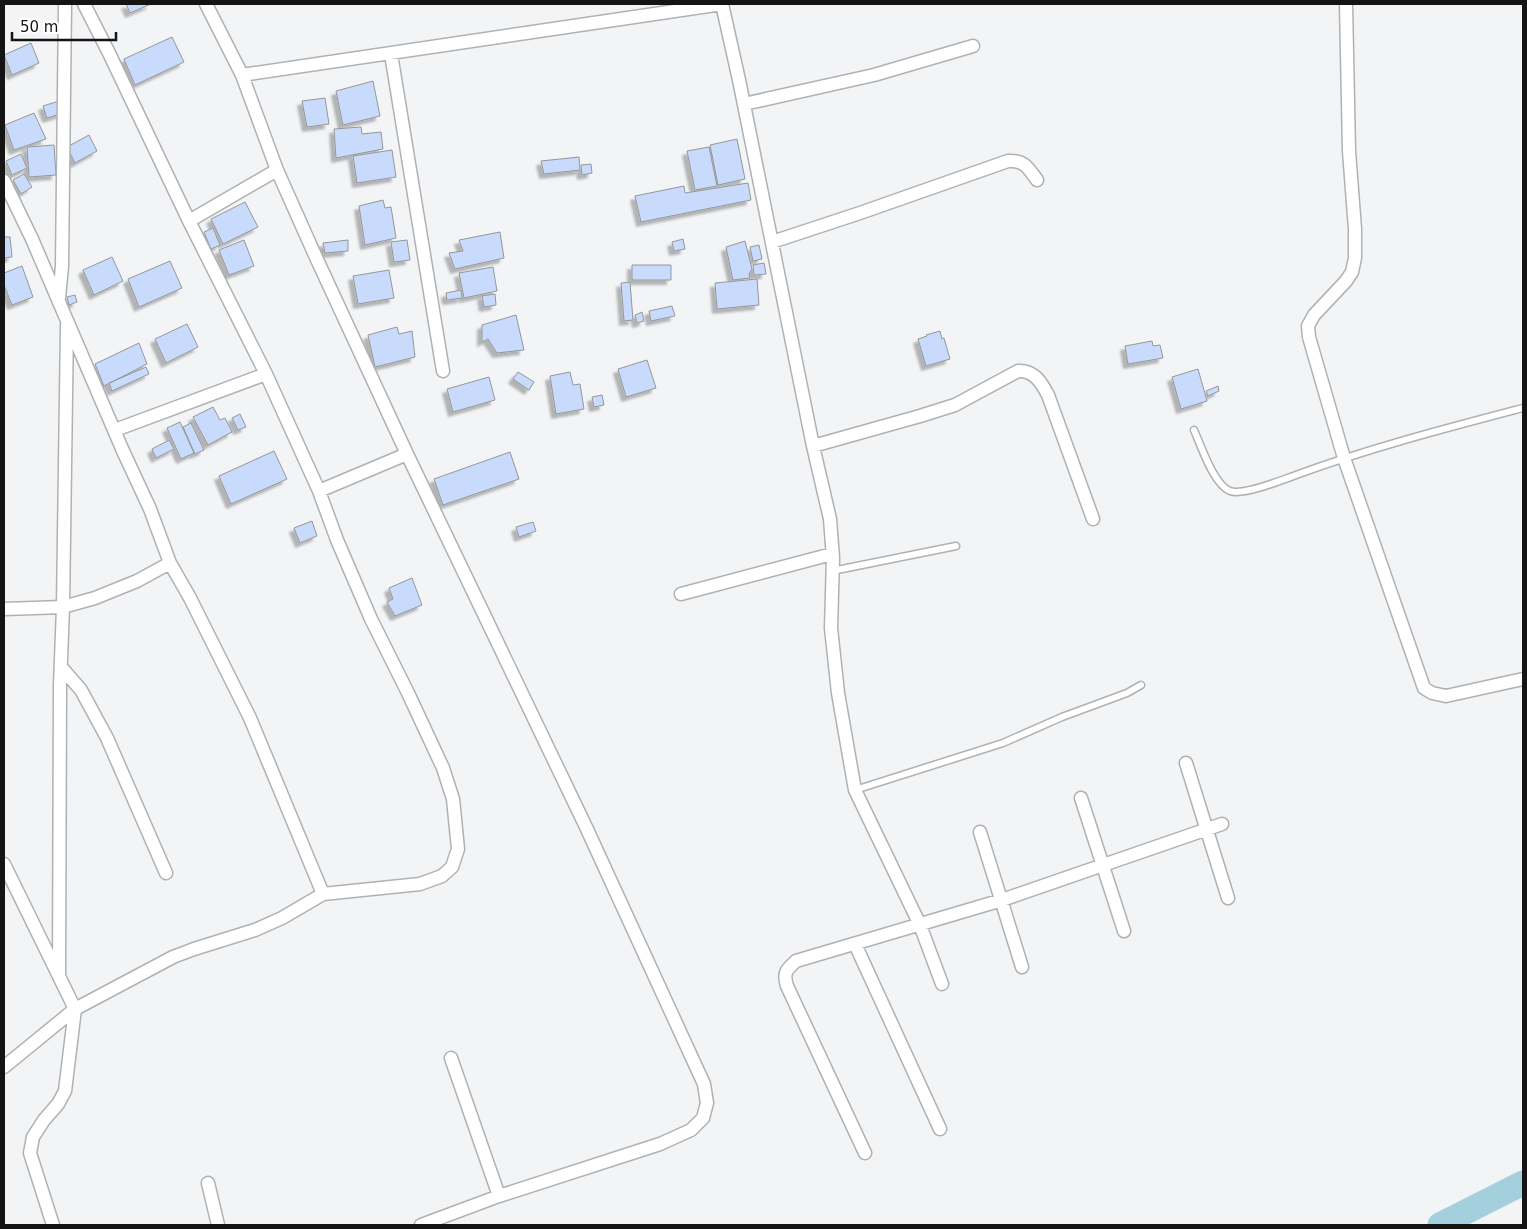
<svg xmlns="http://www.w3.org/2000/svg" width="1527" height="1229" viewBox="0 0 1527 1229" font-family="'DejaVu Sans',sans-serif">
<defs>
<filter id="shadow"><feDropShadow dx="-4.5" dy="4.5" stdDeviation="1" flood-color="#0004"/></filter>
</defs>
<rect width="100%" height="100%" fill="#f3f4f6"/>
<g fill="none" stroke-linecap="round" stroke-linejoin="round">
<path stroke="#a4d0de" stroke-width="25" d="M1440,1225L1523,1183"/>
</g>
<path fill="#c9dbfd" stroke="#959697" filter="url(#shadow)" d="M126,4H151L130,13Z
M172,37L184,62L135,85L124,59Z
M31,43L39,63L12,75L4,55Z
M373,81L380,116L343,125L336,91Z
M325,98L329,124L307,127L302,101Z
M59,101L63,113L47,118L43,106Z
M34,113L46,139L14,150L5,125Z
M361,127L362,134L381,132L383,149L336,158L334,129Z
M89,135L97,151L75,163L67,147Z
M737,139L745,179L718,185L710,145Z
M54,145L56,175L29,177L27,147Z
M709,147L717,186L695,190L687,151Z
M392,150L396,177L357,183L353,156Z
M21,154L27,168L12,175L6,161Z
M579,157L580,170L544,174L541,161Z
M591,164L592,173L582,175L581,165Z
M24,174L32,187L21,194L13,180Z
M748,183L751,200L641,222L635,196L684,186L685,193Z
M383,200L385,208L391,207L396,238L365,245L359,206Z
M245,202L258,227L223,244L211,219Z
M213,228L220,245L211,249L204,232Z
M500,232L504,258L455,269L449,253L463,251L459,240Z
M4,237H10L12,257L4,258Z
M683,239L685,249L674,251L672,242Z
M244,240L254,266L229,275L219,250Z
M348,240V251L325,253L323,243Z
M407,240L410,260L394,262L391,242Z
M745,241L752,269L749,274L750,278L733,280L726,247Z
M759,245L762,259L753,261L750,247Z
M112,257L123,281L94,295L83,270Z
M170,261L182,288L139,307L128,279Z
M764,263L766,274L754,275L753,265Z
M632,265H671V280H632Z
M22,266L33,297L12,305L4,285V273Z
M493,267L497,291L464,298L459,273Z
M389,270L394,298L358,304L353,276Z
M757,279L759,305L717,309L715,283Z
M630,282L633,320L624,321L621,283Z
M461,290L462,298L447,300L446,293Z
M495,294L496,305L484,307L482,296Z
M75,295L77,302L69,305L67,297Z
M672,306L675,316L651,321L649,311Z
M642,312L644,321L637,323L635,315Z
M516,315L524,350L497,353L488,339L482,342V325Z
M187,324L198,347L166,363L155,339Z
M397,327L399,334L412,331L415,357L375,367L368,335Z
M940,331L942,339L944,338L950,359L926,366L918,339L927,336L926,335Z
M1152,341L1153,346L1160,345L1163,358L1128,364L1125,346Z
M139,343L147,364L104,386L95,364Z
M647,360L656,388L626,397L618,369Z
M146,367L149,374L112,391L109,383Z
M1198,369L1207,401L1181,409L1172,377Z
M518,372L534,382L529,390L513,379Z
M570,372L573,385L580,384L584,409L556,414L550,376Z
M489,377L495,400L453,412L447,389Z
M1218,386L1219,391L1208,396L1206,391Z
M602,395L604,405L594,407L592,397Z
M213,407L220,420L225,418L232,432L208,445L193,417Z
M240,414L246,427L238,430L232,418Z
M180,422L194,453L181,459L167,428Z
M191,423L204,450L195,454L183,427Z
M169,440L174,449L156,458L152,449Z
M274,451L287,479L231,504L219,476Z
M510,452L519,479L443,505L434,479Z
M312,521L317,536L300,543L294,528Z
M533,522L536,531L519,537L516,527Z
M412,578L422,605L395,616L387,602L393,599L389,588Z"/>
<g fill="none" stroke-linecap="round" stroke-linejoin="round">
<defs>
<path id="service" d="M1194,430C1201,446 1214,485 1230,491C1243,496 1282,480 1296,475C1370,448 1447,428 1523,408
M832,571L956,546
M855,790L1003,743L1062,717L1127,693L1141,685"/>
<path id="minor" d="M84,4L109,53L189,221L266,374L319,491
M206,4L242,75L277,170L314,253L407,454L586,827L704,1084L707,1103L703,1118L691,1130L660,1144L499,1196L421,1225
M722,4L739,80L813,446L830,519L833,558L831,628L838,693L855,790L920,925L942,984
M1346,4L1349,151L1355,229V258L1352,272L1346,281L1314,315L1308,326L1309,337L1344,458L1424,688L1432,693L1446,696L1523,679
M391,54L443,371
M242,75L722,4
M744,104L874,75L973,46
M4,181L32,239L123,451L150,509L170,563L190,598L250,718L323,894
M189,221L277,170
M772,242L860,213L1008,161C1025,160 1028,168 1037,180
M59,298L62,266L65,4
M115,430L266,374
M813,446L920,416L955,405L1018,371C1034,370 1041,382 1048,395L1093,519
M681,594L832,554
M4,609L63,607L95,598L137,581L170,563
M61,667L81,690L107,738L166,873
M1186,763L1228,898
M1081,798L1124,931
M980,832L1022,967
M4,864L75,1009L65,1091L58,1104L44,1120L33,1137L30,1153L53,1225
M855,944L940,1129
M59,977L60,685L63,607L67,325
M451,1058L499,1196
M4,1067L75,1009L173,957L194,949L255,930L282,918L323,894L420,884L442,876L452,867L458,849L453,799L443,768L408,693L371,619L337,540L319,491L407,454
M865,1153L787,986C783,973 786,970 796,961L1002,900L1222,824
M208,1183L218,1225"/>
</defs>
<use href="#service" stroke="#b0b1b3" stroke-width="9"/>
<use href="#minor" stroke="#b0b1b3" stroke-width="15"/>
<use href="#service" stroke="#fff" stroke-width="6"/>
<use href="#minor" stroke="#fff" stroke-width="12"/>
</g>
<rect width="1527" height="1229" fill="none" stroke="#141415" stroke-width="10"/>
<path d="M12 32v8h104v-8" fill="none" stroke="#141415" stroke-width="2.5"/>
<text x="20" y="32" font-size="15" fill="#141415" stroke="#ffffff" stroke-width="4" paint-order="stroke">50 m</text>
</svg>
